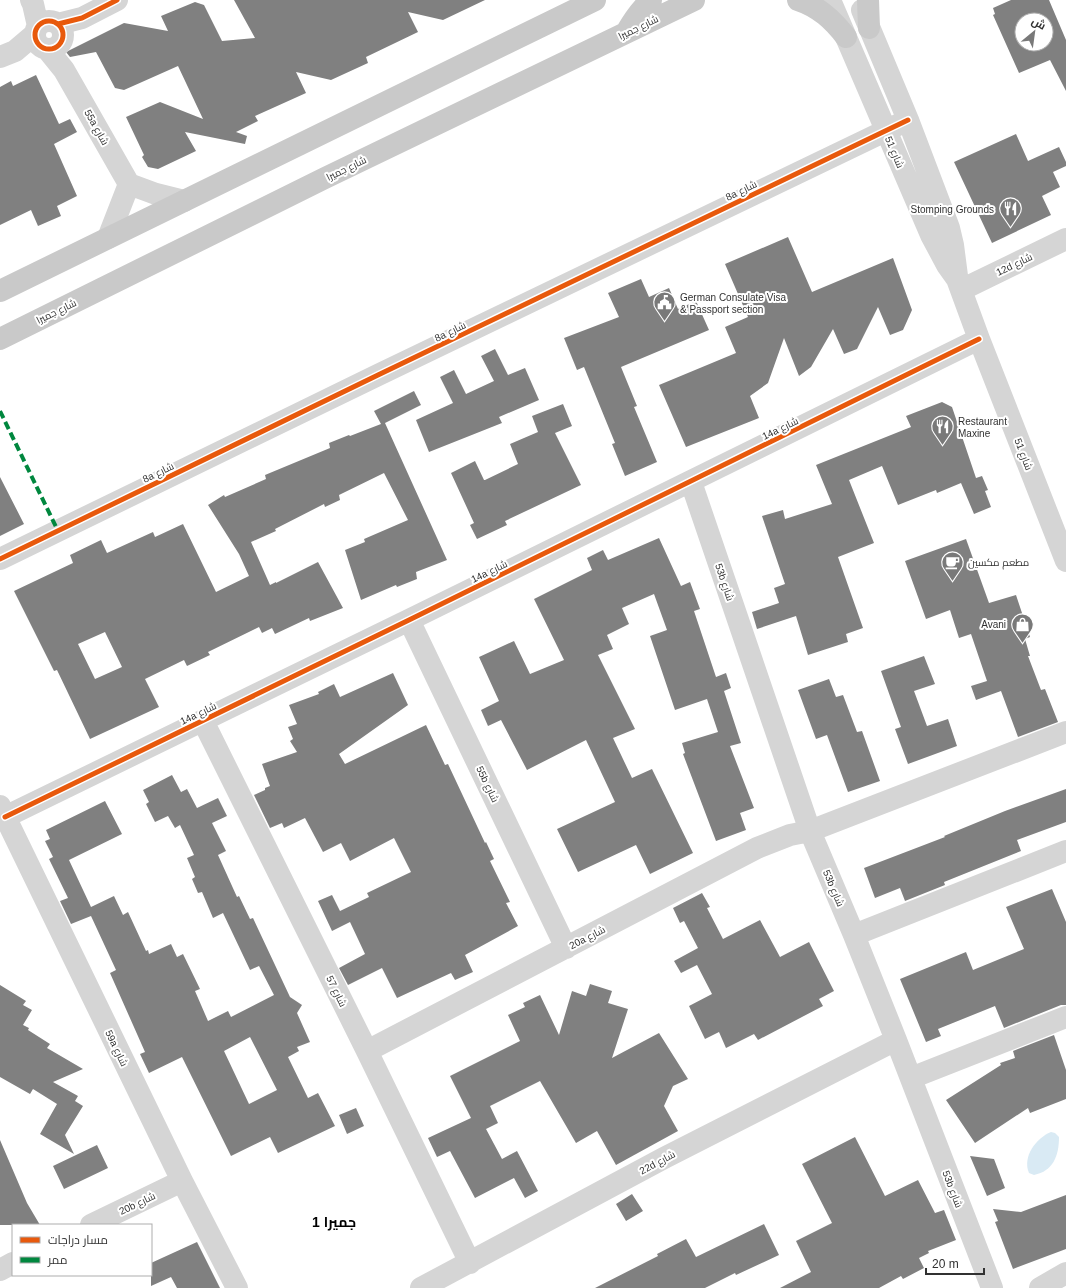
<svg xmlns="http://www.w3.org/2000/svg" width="1066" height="1288" viewBox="0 0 1066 1288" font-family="Arial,Cairo,sans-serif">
<rect width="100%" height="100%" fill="#fff"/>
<path fill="#d9eaf4" d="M1051,1132L1055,1133L1059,1137C1059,1156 1053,1171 1034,1175L1029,1173C1022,1157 1036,1138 1051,1132Z"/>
<path fill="#808080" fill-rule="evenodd" d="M234,0H485L443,20L408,12L418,32L366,57L368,63L331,80L296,72L306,93L255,116L258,121L236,132L247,136L245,144L185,132L196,151L158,169L148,167L142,157L144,155L126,117L160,102L203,119L178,66L124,90L115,88L96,52L70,57L66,52L124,23L168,31L161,16L195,2L204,5L222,41L255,38Z
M1011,0H1049L1066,40V91L1050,60L1019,73L993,15L995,14L993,8ZM1022,20H1046V44H1022Z
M36,75L59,124L70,119L77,132L54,144L77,196L57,206L61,216L38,226L31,210L0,225V87L11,81L13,86Z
M1016,134L1028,161L1059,147L1066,162V166L1053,172L1060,187L1042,196L1051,215L992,243L954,162Z
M788,237L812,292L893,258L912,310L903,330L890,335L878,307L857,349L844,354L833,329L811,367L799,376L784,338L768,383L750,396L759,418L686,447L659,385L736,353L725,327L748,317L725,264Z
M641,279L649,297L669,288L678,309L696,301L709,330L621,367L637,406L634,407L657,462L625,476L612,444L615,443L584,367L577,370L564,338L619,317L608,293Z
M495,349L508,375L525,368L539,400L499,417L502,423L429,452L416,420L453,403L440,377L454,370L466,394L494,381L481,356Z
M414,391L421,405L385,423L447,560L416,572L417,579L397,587L396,585L361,600L345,550L365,542L364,539L408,520L384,473L339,495L340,500L325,507L324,504L275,529L276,531L251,542L270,585L276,582V583L318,562L343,608L310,621L309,618L275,634L272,628L262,633L259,627L208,652L210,655L187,666L184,660L145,679L159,707L90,739L57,670L54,671L14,591L73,563L70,555L101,540L107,553L153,532L155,537L183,524L216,592L249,576L239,554L208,505L224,495L225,497L266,479L265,475L330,448L329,443L349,435L350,436L381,424L374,411ZM105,632L122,667L95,679L78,644Z
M942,402L952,407L976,478L982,476L988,490L985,491L991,507L974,514L961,483L937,493L936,490L898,505L882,466L849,480L874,543L838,557L863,628L846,634L848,642L808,655L796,616L757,629L752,612L779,603L774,588L785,584L762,516L783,510L785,519L832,504L816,465L911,427L906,416Z
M563,404L572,426L555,433L581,485L505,521L507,525L477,539L470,525L474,523L451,473L475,461L484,480H485L518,464L510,444L538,432L532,416Z
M0,477L24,524L0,536Z
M659,538L681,586L690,582L700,609L694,611L716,677L726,673L731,688L724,691L741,743L730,746L754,808L740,813L746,830L716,841L683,754L685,753L682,743L718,732L707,699L675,710L650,636L667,630L654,594L622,608L629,624L607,635L613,649L598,655L635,729L613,738L632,778L652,769L693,853L650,874L636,845L578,872L557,829L615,802L586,740L527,770L501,720L488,726L481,710L499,701L479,657L514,641L530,674L564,660L534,599L592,570L587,558L603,550L608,560Z
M966,539L989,603L1016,595L1030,637L1025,639L1030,656H1028L1041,690L1045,689L1058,722L1018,737L1001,691L976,700L971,686L987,681L971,634L959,638L950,610L926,619L905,561Z
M924,656L935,684L914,691L927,726L948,719L957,746L908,764L895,729L901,727L881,671Z
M393,673L408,705L339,754L345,764L426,725L445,765L448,764L485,843L486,842L494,859L490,861L510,902L506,903L518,926L465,955L473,972L455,980L451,973L397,998L382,968L348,985L339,968L365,954L350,922L332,931L318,901L332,895L340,911L369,897L367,893L411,872L394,838L350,861L341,843L323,852L305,818L284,828L282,823L270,828L254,795L265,790V788L270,786L262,764L297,752L290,741L293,739L288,727L297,724L289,705L319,694L318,692L334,684L340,697Z
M829,679L836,697L843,695L857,732L862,731L880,781L848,792L827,735L816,739L798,690Z
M172,775L181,792L187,789L197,808L218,798L227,816L212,823L226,851L218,855L237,897L239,896L250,919L253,918L290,997L302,1005L297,1013L310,1042L297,1047L299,1051L288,1057L308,1098L318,1093L335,1126L278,1153L270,1137L231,1156L182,1057L149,1073L140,1054L145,1052L110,973L116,970L91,916L71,924L60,901L68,898L49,859L53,857L45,841L50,839L46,830L105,801L122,834L69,860L91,907L114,896L123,915L128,912L146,951L148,950L149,954L171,944L177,957L183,954L200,989L195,991L208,1021L228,1011L231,1017L274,995L259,966L250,970L223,913L213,918L202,892L198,893L192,879L195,877L187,858L194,855L180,825L175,828L168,816L155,822L146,804L149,802L143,790ZM250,1037L277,1090L249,1104L224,1051Z
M1066,789V822L1017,840L1021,851L944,882L945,885L905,901L900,888L875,898L864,868L945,837L944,836L1005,811Z
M1052,889L1066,922V1005H1061L1004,1028L995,1006L938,1029L941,1036L926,1042L900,979L966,952L973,970L1024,949L1006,907Z
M702,893L710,907L707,908L723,939L760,920L780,957L809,942L834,991L819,999L823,1006L758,1040L754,1034L726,1048L719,1032L705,1039L689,1006L712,994L697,965L681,973L674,961L698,948L684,921L680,923L673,908Z
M590,984L612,991L608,1003L628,1009L612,1058L659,1033L688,1079L673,1086L664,1106L678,1131L616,1165L597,1131L576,1143L540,1081L490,1106L498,1123L486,1129L502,1159L517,1151L538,1191L525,1198L514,1178L475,1198L450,1151L437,1157L428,1138L471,1118L450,1076L520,1041L508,1015L525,1007L523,1003L540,995L559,1035L572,991L586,996Z
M0,985L26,1001L23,1005L32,1010L23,1025L29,1028L28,1030L50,1044L47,1048L83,1069L53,1082L78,1096L75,1101L83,1106L65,1135L74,1154L40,1134L57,1104L33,1089L30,1094L0,1077Z
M1054,1035L1066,1070V1099L1030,1113L1028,1108L975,1143L946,1100L1001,1065L1000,1063L1015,1058L1013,1051Z
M356,1108L364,1126L347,1134L339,1115Z
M855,1137L885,1196L918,1180L935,1213L944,1210L956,1240L928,1251L929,1253L919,1258L924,1268L903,1279L901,1276L879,1288H780L811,1272L796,1241L832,1223L802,1164Z
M0,1140L27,1203L40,1225H0Z
M97,1145L108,1168L64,1189L53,1166Z
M970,1156L994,1159L1005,1188L987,1196Z
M632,1194L643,1211L626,1221L616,1204Z
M1066,1195V1249L1013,1269L995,1222L998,1221L993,1209L1021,1212Z
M764,1224L779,1255L736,1275L735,1273L705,1288H595L658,1256L657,1254L686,1239L696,1257Z
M197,1242L220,1288H177L171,1277L151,1286V1263Z"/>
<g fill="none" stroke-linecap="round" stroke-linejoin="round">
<path stroke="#d5d5d5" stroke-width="22" d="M31,0L33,4L38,26
M830,0L931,235L947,265L957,279L961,290L979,339L1066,561
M862,10L908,120L949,228L953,245L957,276
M35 35a14 14 0 1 1 28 0a14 14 0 1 1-28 0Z
M58,24L82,18L117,0
M47,49L64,70L129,184L156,194L184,201
M0,57L15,51L35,34
M108,238L129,184
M961,290L1066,239
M691,482L810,831L854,935L896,1040L992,1288
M0,559L378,375L908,120
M409,620L566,948
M203,721L367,1051L470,1263
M0,806L182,1181L237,1288
M5,817L409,620L979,339
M854,935L1066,851
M367,1051L757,848L790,835L810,831L1066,732
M911,1078L1066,1017
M91,1225L182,1181
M0,1270L13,1263
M421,1288L664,1158L896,1040
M1040,1288L1066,1273"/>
<path stroke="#c9c9c9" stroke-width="22" d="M798,0C819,7 833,20 846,37
M868,0L869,28
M627,31C634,19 641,9 651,0
M0,291L595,0
M0,339L325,178L694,0"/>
<path stroke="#00873e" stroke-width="4" stroke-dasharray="8 4" stroke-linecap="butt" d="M0,411L58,531"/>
<defs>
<path id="cycleway" d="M35 35a14 14 0 1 1 28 0a14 14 0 1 1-28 0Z
M58,24L82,18L117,0
M0,559L378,375L908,120
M5,817L409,620L979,339"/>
</defs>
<use href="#cycleway" stroke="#fff" stroke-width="8"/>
<use href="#cycleway" stroke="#e8590c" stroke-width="5"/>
</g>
<defs>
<symbol id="restaurant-pin" viewBox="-11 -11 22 30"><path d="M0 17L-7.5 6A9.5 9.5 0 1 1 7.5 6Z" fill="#797979" stroke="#fff"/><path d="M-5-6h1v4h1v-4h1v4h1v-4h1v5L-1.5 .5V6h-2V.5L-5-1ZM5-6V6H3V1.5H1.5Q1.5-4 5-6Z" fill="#fff"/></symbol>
<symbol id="civic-pin" viewBox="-11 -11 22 30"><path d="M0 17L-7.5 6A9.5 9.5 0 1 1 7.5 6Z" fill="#797979" stroke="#fff"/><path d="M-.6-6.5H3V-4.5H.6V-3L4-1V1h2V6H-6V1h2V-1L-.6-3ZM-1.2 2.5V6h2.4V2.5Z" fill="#fff"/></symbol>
<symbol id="cafe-pin" viewBox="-11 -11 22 30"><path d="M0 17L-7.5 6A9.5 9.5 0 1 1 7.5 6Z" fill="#797979" stroke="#fff"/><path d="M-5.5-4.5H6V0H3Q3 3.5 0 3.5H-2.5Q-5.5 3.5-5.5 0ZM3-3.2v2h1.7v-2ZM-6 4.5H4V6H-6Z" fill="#fff"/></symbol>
<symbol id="shop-pin" viewBox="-11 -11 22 30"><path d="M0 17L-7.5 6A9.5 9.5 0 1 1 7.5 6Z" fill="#797979" stroke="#fff"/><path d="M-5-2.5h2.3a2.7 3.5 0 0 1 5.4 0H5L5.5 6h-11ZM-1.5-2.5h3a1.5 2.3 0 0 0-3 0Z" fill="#fff"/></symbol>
</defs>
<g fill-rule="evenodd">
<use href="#restaurant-pin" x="998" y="196" width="25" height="34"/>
<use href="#civic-pin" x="652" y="290" width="25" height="34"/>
<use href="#restaurant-pin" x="930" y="414" width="25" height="34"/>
<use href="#cafe-pin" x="940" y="550" width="25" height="34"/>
<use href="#shop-pin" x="1010" y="612" width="25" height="34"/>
</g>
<g text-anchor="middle" stroke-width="4" stroke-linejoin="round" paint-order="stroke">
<g font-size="10" fill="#313131" stroke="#fff">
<text transform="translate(638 27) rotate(-26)" y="4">شارع جميرا</text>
<text transform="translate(97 127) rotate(61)" y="4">55a شارع</text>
<text transform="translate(895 152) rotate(67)" y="4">شارع 51</text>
<text transform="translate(346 168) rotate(-26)" y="4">شارع جميرا</text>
<text transform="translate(741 190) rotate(-26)" y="4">8a شارع</text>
<text transform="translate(1014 264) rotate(-26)" y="4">12d شارع</text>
<text transform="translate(56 311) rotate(-26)" y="4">شارع جميرا</text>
<text transform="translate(450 331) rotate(-26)" y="4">8a شارع</text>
<text transform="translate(780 428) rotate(-26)" y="4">14a شارع</text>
<text transform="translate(1024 454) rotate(69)" y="4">شارع 51</text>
<text transform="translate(158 472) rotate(-26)" y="4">8a شارع</text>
<text transform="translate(489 571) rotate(-26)" y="4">14a شارع</text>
<text transform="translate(725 582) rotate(71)" y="4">53b شارع</text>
<text transform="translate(198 713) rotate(-26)" y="4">14a شارع</text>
<text transform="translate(488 784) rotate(64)" y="4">55b شارع</text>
<text transform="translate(834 888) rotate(67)" y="4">53b شارع</text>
<text transform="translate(587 937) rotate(-27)" y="4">20a شارع</text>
<text transform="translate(337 991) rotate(64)" y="4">شارع 57</text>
<text transform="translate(117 1048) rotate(64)" y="4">59a شارع</text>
<text transform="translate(657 1162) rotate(-28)" y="4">22d شارع</text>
<text transform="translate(953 1189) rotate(69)" y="4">53b شارع</text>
<text transform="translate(137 1203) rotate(-26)" y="4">20b شارع</text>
</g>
<g font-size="10" fill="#313131" stroke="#fff" text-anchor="start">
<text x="994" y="213" text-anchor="end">Stomping Grounds</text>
<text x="680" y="301">German Consulate Visa<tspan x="680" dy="12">&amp; Passport section</tspan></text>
<text x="958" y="425">Restaurant<tspan x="958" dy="12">Maxine</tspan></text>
<text x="968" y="566">مطعم مكسين</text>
<text x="1006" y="628" text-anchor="end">Avani</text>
</g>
<g font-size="14" font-weight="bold" fill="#000" stroke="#fff">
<text x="334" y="1227">جميرا 1</text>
</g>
</g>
<rect x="12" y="1224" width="140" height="52" fill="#ffffff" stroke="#adadad"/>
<rect x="20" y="1237" width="20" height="6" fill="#e8590c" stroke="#adadad"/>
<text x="48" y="1244" font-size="12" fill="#313131">مسار دراجات</text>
<rect x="20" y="1257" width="20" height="6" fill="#00873e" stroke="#adadad"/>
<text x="48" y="1264" font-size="12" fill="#313131">ممر</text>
<g transform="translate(1034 32) rotate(29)"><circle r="19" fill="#ffffff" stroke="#adadad"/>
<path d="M0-3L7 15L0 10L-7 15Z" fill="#797979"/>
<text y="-6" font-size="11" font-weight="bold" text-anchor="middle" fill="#313131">ش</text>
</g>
<path d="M926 1268v6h58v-6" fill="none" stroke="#313131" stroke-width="2"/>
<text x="932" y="1268" font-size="12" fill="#313131" stroke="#ffffff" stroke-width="3" paint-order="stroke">20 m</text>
</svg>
